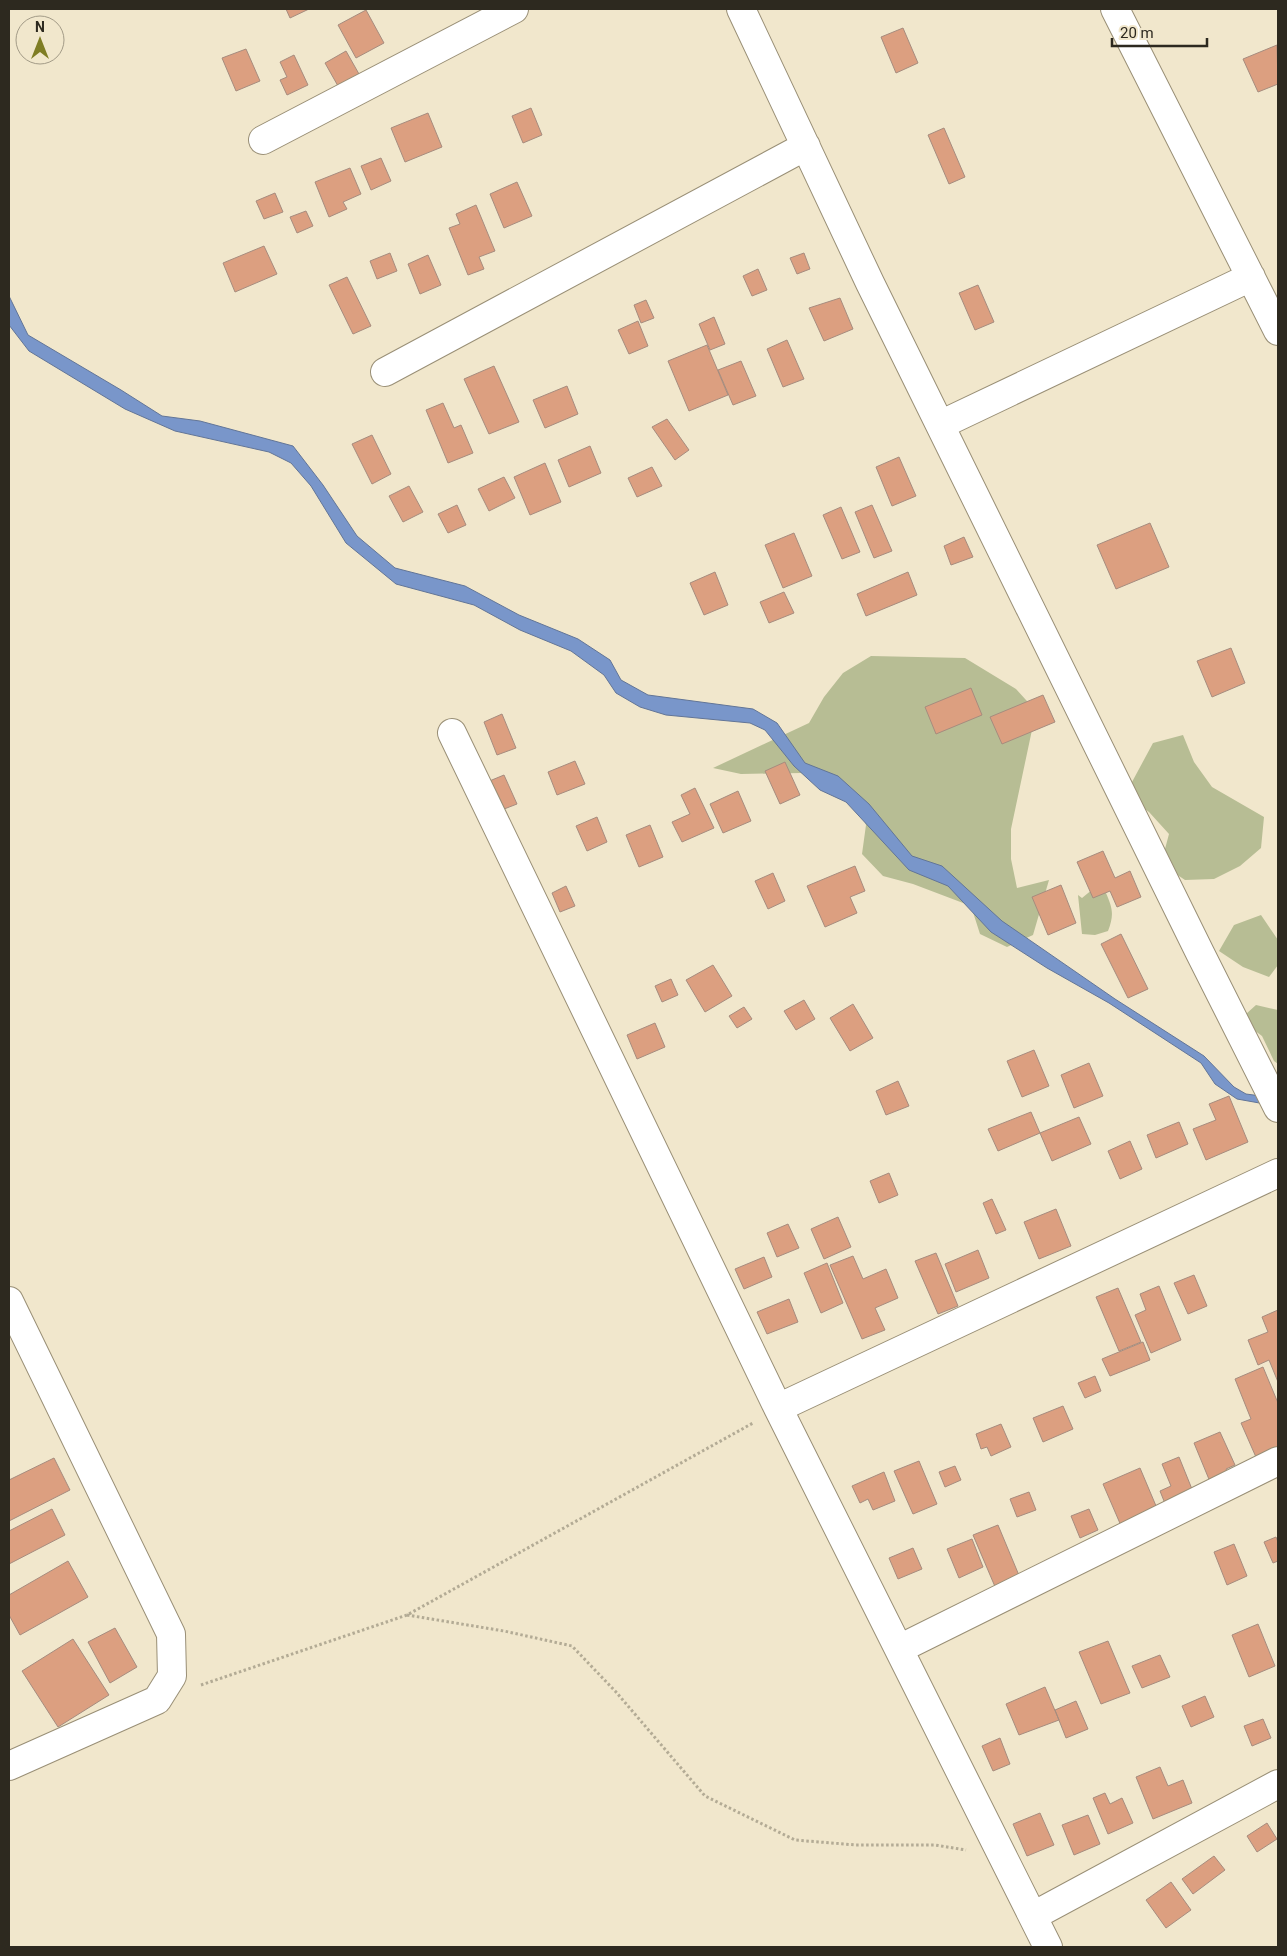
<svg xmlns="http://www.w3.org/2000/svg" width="1287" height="1956" viewBox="0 0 1287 1956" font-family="Roboto,sans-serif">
<rect width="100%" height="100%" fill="#f1e7cc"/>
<path fill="#b7bd94" d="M871,656L965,658L1016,689L1036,711L1011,829V859L1017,888L1049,880L1033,935L1007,947L980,934L971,906L913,884L883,876L862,854L866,825L855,798L830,783L801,773L741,774L713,768L809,723L824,697L843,673Z
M1183,735L1194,762L1212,787L1264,817L1261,848L1240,866L1214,879L1185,880L1161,864L1169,834L1149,812L1125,795L1153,743Z
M1093,889L1106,893C1113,909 1114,915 1108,931L1095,935L1082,934L1078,895L1082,898Z
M1261,915L1278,940V965L1269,977L1243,967L1219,951L1234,925Z
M1256,1005L1278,1010V1064L1274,1061L1262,1036L1250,1027L1246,1014Z"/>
<path fill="#7996ca" stroke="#627597" d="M9,296L28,335L121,390L162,416L200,421L293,446L323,485L357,536L395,568L465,586L519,615L578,639L610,660L621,680L648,695L753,709L777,723L805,763L838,776L869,804L912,856L942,866L1002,921L1115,999L1204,1056L1234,1087L1246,1094L1261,1096L1265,1104L1237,1099L1215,1084L1201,1063L1109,1003L1047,968L991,932L948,886L909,870L846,802L820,790L794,766L765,730L750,723L666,715L640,707L616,693L604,675L571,651L520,630L474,605L396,584L346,543L311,486L291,463L269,452L175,431L125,409L29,351L9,325Z"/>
<path fill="#dc9f80" stroke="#a68c7e" d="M286,9H309L290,18Z
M366,10L384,43L356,58L338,25Z
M903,28L918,63L896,73L881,37Z
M1277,45L1278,84L1258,92L1243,59Z
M246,49L260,81L236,91L222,58Z
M346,51L359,74L338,86L325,63Z
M294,55L308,85L287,95L280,80L287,77L280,62Z
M531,108L542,135L523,143L512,116Z
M428,113L442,147L405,162L391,128Z
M944,128L965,177L949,184L928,135Z
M381,158L391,181L371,190L361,166Z
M350,168L361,194L343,202L347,209L329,217L315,182Z
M517,182L532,216L504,228L490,194Z
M275,193L283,212L264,219L256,201Z
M476,205L495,251L479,257L484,269L468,275L449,228L460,224L456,214Z
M306,211L313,226L297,233L290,217Z
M264,246L277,274L235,292L223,263Z
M390,253L397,271L377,279L370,261Z
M804,253L810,269L797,274L790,258Z
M428,255L441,285L420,294L408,264Z
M758,269L767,290L752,296L743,276Z
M347,277L371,326L353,334L329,285Z
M978,285L994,322L975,330L959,293Z
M840,298L853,329L824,341L809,308Z
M646,300L654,318L641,323L634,305Z
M714,317L725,344L710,350L699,324Z
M638,321L648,346L629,354L618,330Z
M787,340L804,379L783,387L767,349Z
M707,345L728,395L689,411L668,361Z
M741,361L756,396L733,405L718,370Z
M494,366L519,422L489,434L464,379Z
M567,386L578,414L545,428L533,400Z
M443,403L454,428L461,425L473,453L448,463L426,410Z
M667,419L689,450L675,460L652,427Z
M372,435L391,474L372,484L352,444Z
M590,446L601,473L569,487L558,460Z
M899,457L916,496L892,506L876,467Z
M545,463L561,502L530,515L514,477Z
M652,467L662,486L637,497L628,478Z
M504,477L515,498L489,511L478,489Z
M409,486L423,512L403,522L389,496Z
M457,505L466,525L448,533L438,514Z
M872,505L892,551L874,558L855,512Z
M841,507L860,552L842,559L823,515Z
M1150,523L1169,567L1116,589L1097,545Z
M794,533L812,576L783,588L765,545Z
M964,537L973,557L951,565L944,546Z
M715,572L728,605L704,615L690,583Z
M908,572L917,595L866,616L857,594Z
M784,592L794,613L769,623L760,602Z
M1231,648L1245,683L1212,697L1197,661Z
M971,688L982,715L936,734L925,707Z
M1043,695L1055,722L1002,744L990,717Z
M502,714L516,748L497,755L484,722Z
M575,761L585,784L557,795L548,772Z
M785,762L800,795L780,804L765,771Z
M504,775L517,804L499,811L487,782Z
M695,788L714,828L682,842L672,822L690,814L681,795Z
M738,791L751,821L723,833L710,804Z
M597,817L607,842L587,851L576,826Z
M650,825L663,857L639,867L626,835Z
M1103,851L1115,878L1130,871L1141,897L1117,907L1110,891L1093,898L1077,862Z
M855,866L865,891L850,897L857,913L825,927L807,886Z
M773,873L785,901L768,909L755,881Z
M1061,885L1076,923L1048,935L1032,897Z
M566,886L575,906L560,912L552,893Z
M1121,934L1148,989L1128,998L1101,944Z
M713,965L732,996L705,1012L686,980Z
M671,979L678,995L662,1002L655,986Z
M804,1000L815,1019L796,1030L784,1011Z
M853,1004L873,1038L850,1051L830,1018Z
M744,1007L752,1019L737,1028L729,1016Z
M655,1023L665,1047L637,1059L627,1035Z
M1034,1050L1049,1086L1022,1097L1007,1061Z
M1089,1063L1103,1096L1074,1108L1061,1075Z
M898,1081L909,1106L886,1115L876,1091Z
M1229,1096L1248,1142L1206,1160L1193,1129L1216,1120L1209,1104Z
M1031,1112L1040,1133L998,1151L988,1129Z
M1079,1117L1091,1144L1052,1161L1040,1133Z
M1179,1122L1188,1144L1156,1158L1147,1135Z
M1130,1141L1142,1169L1120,1179L1108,1151Z
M889,1173L898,1195L879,1203L870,1181Z
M992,1199L1006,1230L996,1234L983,1203Z
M1056,1209L1071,1246L1039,1259L1024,1222Z
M838,1217L851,1247L824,1259L811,1229Z
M788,1224L799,1248L777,1257L767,1233Z
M978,1250L989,1278L956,1292L945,1264Z
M936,1253L958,1306L938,1314L915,1261Z
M853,1256L863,1279L886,1269L898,1298L875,1308L885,1330L862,1339L830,1265Z
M764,1257L772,1277L744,1289L735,1269Z
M827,1263L843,1303L821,1313L804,1273Z
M1194,1275L1207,1306L1188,1314L1174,1283Z
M1159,1286L1181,1340L1151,1353L1135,1315L1146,1310L1140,1294Z
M1118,1288L1141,1342L1119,1351L1096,1297Z
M789,1299L798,1322L767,1334L757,1312Z
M1278,1310V1382L1269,1360L1258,1365L1248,1340L1268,1332L1262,1317Z
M1143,1342L1150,1360L1110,1376L1102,1359Z
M1263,1367L1278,1403V1456L1259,1464L1241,1423L1251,1419L1235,1379Z
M1095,1376L1101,1391L1085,1398L1078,1383Z
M1063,1406L1073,1429L1043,1442L1033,1418Z
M1001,1424L1011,1447L991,1456L987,1447L981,1449L976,1434Z
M1220,1432L1235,1465L1226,1469L1232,1481L1213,1489L1194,1443Z
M1179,1457L1196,1499L1168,1511L1160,1491L1171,1486L1162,1464Z
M54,1458L70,1490L9,1521V1480Z
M919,1461L937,1504L913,1514L894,1471Z
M955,1466L961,1480L945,1487L939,1472Z
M1140,1468L1159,1513L1122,1528L1103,1484Z
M884,1472L895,1501L873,1510L868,1499L860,1503L852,1486Z
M1029,1492L1036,1510L1017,1517L1010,1499Z
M52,1509L65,1535L9,1564V1531Z
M1089,1509L1098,1530L1080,1538L1071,1516Z
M998,1525L1023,1585L999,1596L973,1535Z
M1276,1537L1278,1542V1561L1273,1563L1264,1542Z
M972,1539L983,1567L959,1578L947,1549Z
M1234,1544L1247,1576L1227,1585L1214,1552Z
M913,1548L922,1569L898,1579L889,1558Z
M68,1561L88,1597L20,1635L9,1615V1595Z
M1258,1624L1275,1666L1249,1677L1232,1635Z
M115,1628L137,1667L110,1683L88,1642Z
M73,1639L109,1695L58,1727L22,1671Z
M1108,1641L1130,1693L1101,1704L1079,1652Z
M1160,1655L1170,1677L1142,1688L1132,1666Z
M1045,1687L1059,1720L1019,1735L1006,1704Z
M1205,1696L1214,1717L1191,1727L1182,1706Z
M1076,1701L1088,1729L1066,1738L1055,1710Z
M1263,1719L1271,1738L1252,1746L1244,1726Z
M1000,1738L1010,1764L993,1771L982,1746Z
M1160,1767L1168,1786L1183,1780L1192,1803L1153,1819L1136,1777Z
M1105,1793L1110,1804L1122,1798L1133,1823L1108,1834L1093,1798Z
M1040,1813L1054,1845L1027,1856L1013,1824Z
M1088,1815L1100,1844L1074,1855L1062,1825Z
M1267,1823L1277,1839L1257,1852L1247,1836Z
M1214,1856L1225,1870L1193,1894L1182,1879Z
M1171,1882L1191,1910L1166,1928L1146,1900Z"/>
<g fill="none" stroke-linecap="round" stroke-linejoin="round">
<defs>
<path id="minor" d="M741,9L870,283L1200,953L1278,1108
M1115,9L1278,331
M263,140L514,9
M385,372L806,146
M940,425L1251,277
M452,733L778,1408L1048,1947
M9,1301L171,1634L172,1676L157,1700L9,1766
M778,1408L1278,1173
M899,1649L1278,1461
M1033,1916L1278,1784"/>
</defs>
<use href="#minor" stroke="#998f76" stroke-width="30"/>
<path stroke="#b3ab95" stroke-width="3" stroke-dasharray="2.5 2.5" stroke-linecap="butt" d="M407,1615L504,1631L572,1646L616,1692L705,1796L795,1840L856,1845H935L966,1850
M201,1685L407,1615L753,1423"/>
<use href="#minor" stroke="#fff" stroke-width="28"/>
</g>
<rect width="1287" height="1956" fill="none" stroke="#2d291f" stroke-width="20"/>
<g transform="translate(40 40)"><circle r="24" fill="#f1e7cc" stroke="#a39b87"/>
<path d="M0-4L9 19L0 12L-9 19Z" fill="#7f7d24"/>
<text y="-8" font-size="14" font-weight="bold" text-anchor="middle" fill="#2d291f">N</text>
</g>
<path d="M1112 38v8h95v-8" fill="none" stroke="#2d291f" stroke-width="2.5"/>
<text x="1120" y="38" font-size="15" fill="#2d291f" stroke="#f1e7cc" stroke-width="4" paint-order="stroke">20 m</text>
</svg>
